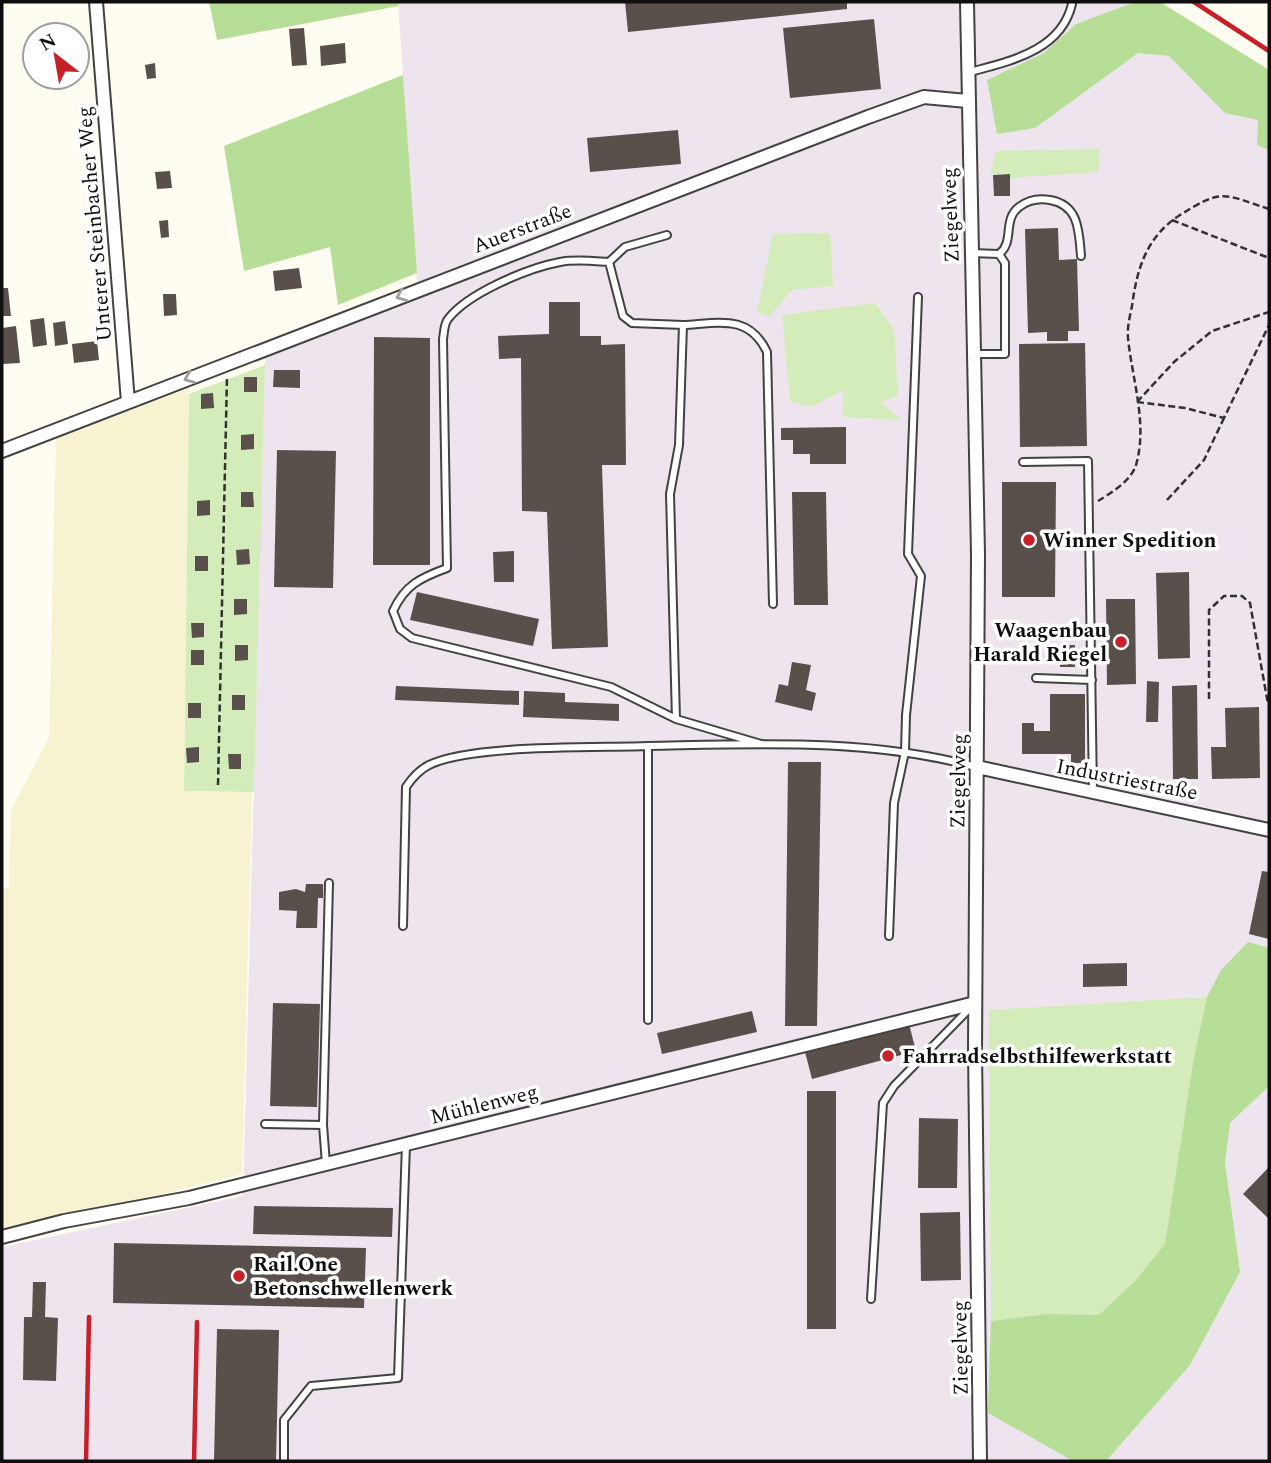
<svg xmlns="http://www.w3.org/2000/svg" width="1271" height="1463" viewBox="0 0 1271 1463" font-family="Spectral,serif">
<rect width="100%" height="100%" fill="#fffcf2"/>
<path fill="#ede4ee" d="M398,2H1160L1269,70V1461H2V1247L243,1196L265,358L418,297Z"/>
<path fill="#f7f3d0" d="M189,388L184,791L252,792L242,1174L2,1235V888H9L11,810L49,738L56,439Z"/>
<path fill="#d4ecb9" d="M1100,149L1098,172L1010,178L1009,174H990L996,151Z
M830,233L833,286L792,290L769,317L757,312L773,234Z
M875,303L894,330L898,396L881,402L901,420L844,417L843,390L811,407L790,401L782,315Z
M265,365L254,792L184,791L189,394Z
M1207,997L1194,1057L1165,1244L1136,1280L1099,1315L1047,1314L991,1321L989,1010Z"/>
<path fill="#b7de97" d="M209,2H398L399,6L217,40Z
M1135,2H1160L1269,70V150L1257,145L1258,120L1225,113L1169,56L1138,53L1035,128L997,134L987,80L1044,53L1076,24Z
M403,75L417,273L338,305L330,247L244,271L224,146Z
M1248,942L1269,948V1086L1230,1123L1225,1163L1240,1272L1190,1365L1106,1461H1073L988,1413L991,1321L1047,1314L1099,1315L1136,1280L1165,1244L1194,1057L1207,997L1221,970Z"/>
<path fill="#59504b" d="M625,2H847V9L628,32Z
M874,19L881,89L790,98L783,28Z
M304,28L307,65L292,66L289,29Z
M345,43L346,63L321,66L320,46Z
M155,63L156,78L147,79L145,65Z
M678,130L681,164L590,172L587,138Z
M170,171L172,188L157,189L155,172Z
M1010,174V196H994L993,175Z
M168,220L169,237L161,238L159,221Z
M1058,228L1059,260L1077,259L1079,331H1068V341H1047V332L1028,333L1025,229Z
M299,268L302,288L275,291L273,271Z
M2,288H8L11,316H2Z
M163,294H176L177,315L164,316Z
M549,302H580V336H601V345L625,344L626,465H602L608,647L552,649L547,512L522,511L521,358L499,359L498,336L549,334Z
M44,318L47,345L33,347L30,320Z
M65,321L68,344L55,346L53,323Z
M16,326L20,363L3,364L2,328Z
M374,337L430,338V565H373Z
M97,341L99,360L74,363L72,344Z
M1085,343L1087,446L1020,447L1019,344Z
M274,370H300V388L273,387Z
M244,377H257V392H244Z
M213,393L214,408L201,409V394Z
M846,427V464H810V454H793V440H781V428Z
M254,434V449L241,450V435Z
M277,450L336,451L333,588L274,587Z
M1002,482H1056L1055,597H1002Z
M241,492H253L254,507H241Z
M792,492H826L828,605H794Z
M210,500V515L197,516V501Z
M249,549L250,564L237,565L236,550Z
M514,551V582H494L493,552Z
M195,556H208V571H195Z
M1189,572L1190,658L1158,659L1156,573Z
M417,592L539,619L533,646L410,620Z
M234,599H247V614L234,615Z
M1106,599H1135L1136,684L1107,685Z
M191,623H204V637L192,638Z
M235,645H248V660L235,661Z
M1067,645H1075V667H1060V662H1067Z
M191,650H204V665H191Z
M792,662L811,665L806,690L816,693L812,711L775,702L779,684L788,686Z
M1147,681L1159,682L1158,722H1146Z
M1197,685L1198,779H1173L1172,686Z
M396,686L519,691V705L395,700Z
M524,691L565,693V702L619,704V721L523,717Z
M1050,694H1085V763H1071V754H1022V723H1034V731H1050Z
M232,695H245V710H232Z
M188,703H201V718H188Z
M1259,707L1260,778L1212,779L1211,747H1226L1225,708Z
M199,747V762L187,763L186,748Z
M228,754H241V769H229Z
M788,762H821L817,1026H785Z
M1262,871L1269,872V939L1249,934Z
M306,884H323V898H318L317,928H296L297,911L279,910V892L296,889L305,892Z
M1127,963V986L1083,987V964Z
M273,1003L320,1004L317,1107L270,1106Z
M752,1011L757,1032L662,1054L657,1033Z
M909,1024L916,1051L812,1079L805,1052Z
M807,1091H836V1329H807Z
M919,1118L958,1119L957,1188H918Z
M1269,1167V1219L1243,1194Z
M254,1206L393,1208L392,1237L253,1234Z
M960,1212L961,1280L921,1281L920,1213Z
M114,1243L366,1248L364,1308L113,1303Z
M33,1282H46L45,1317L58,1318L56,1381L23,1380L24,1317H32Z
M217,1329L279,1330L276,1461H214Z"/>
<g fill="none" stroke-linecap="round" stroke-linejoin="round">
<defs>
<path id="service" d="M970,72C1010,61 1061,51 1072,4
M971,253L999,254C1015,242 1002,220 1019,207C1028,200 1039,198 1050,200C1079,205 1079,231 1081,256
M609,262L625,247L667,235
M683,325L632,323L623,316L609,262C592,261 576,259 560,262C528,268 468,293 448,319C444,324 444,333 443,339L447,568C420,578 405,585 393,611L400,629L412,638L611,687L676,719L761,744
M974,354H1005V263L999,254
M1023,462L1088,461L1093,793
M1041,630L1092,632
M1036,678L1092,680
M676,719L670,494L679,445L683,325C719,323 749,314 767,352L773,604
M403,926L406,787C412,778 419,770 429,765C471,744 596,748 648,746
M889,936L894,803L905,752L906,715L921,576L908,554L918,297
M648,1020V746C757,744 869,738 976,767
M265,1124L323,1125
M326,1164L323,1125L329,883
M871,1299L883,1103L894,1086L971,1007
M284,1461V1420L311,1386L398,1378L406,1144"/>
<path id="minor" d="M96,2L128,402
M967,2L978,554L975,1051L980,1461
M2,451L868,117L924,97L967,101
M977,767L1269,830
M2,1237L64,1221L189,1198L975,1003"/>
</defs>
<use href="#service" stroke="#424242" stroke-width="10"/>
<use href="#minor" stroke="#424242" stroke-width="16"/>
<path stroke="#313131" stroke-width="2.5" stroke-dasharray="7 3.5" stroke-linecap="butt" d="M1172,220L1269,258
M1137,402L1185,408L1224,418L1269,325
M1137,402L1174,362L1212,331L1269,312
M1167,500L1204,460L1224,418
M1098,501C1111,493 1131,481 1136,465C1148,424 1132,379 1128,338C1127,327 1130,316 1132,306C1137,269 1146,237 1180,215C1223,188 1223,194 1269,209
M1209,699V610L1224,596H1242L1250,603L1268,704
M218,785L227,377"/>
<use href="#service" stroke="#fff" stroke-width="6"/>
<use href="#minor" stroke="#fff" stroke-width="12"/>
<path stroke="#c81f28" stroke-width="4.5" d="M1194,2L1269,51
M86,1461L89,1317
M194,1461L197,1322"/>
</g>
<defs><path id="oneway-chevron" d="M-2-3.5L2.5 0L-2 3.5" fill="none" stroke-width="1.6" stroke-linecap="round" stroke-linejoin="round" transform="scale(1.75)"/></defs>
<g stroke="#9f9f9f">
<use href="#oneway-chevron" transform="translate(401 296) rotate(158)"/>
<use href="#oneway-chevron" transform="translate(189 378) rotate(159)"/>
</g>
<g fill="#c81f28" stroke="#fff" stroke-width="2.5">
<circle cx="1029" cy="540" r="7"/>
<circle cx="1121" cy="642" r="7"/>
<circle cx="888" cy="1056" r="7"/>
<circle cx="239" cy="1276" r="7"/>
</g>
<g text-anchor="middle" stroke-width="7" stroke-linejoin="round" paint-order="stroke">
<g font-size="21" fill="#0f0f0f" stroke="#fff">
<text transform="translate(950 215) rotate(-92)" y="7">Ziegelweg</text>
<text transform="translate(94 224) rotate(-95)" y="7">Unterer Steinbacher Weg</text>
<text transform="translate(522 228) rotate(-21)" y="7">Auerstraße</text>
<text transform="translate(1127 779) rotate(11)" y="7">Industriestraße</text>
<text transform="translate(958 781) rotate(-89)" y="7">Ziegelweg</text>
<text transform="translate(484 1104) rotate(-14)" y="7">Mühlenweg</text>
<text transform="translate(960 1348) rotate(-91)" y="7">Ziegelweg</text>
</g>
<g font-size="21" font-weight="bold" fill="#0f0f0f" stroke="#fff" text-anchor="start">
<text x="1043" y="547">Winner Spedition</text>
<text x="1107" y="637" text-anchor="end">Waagenbau<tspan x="1107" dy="24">Harald Riegel</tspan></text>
<text x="902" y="1063">Fahrradselbsthilfewerkstatt</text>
<text x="253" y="1271">Rail.One<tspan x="253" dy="24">Betonschwellenwerk</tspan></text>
</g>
</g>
<rect width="1271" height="1463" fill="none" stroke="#0f0f0f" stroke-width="7"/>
<g transform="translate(56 56) rotate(329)"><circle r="33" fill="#ffffff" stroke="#9f9f9f" stroke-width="2"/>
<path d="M0-5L12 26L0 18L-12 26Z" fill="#c81f28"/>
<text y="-10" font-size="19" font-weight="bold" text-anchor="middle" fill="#0f0f0f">N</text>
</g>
</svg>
